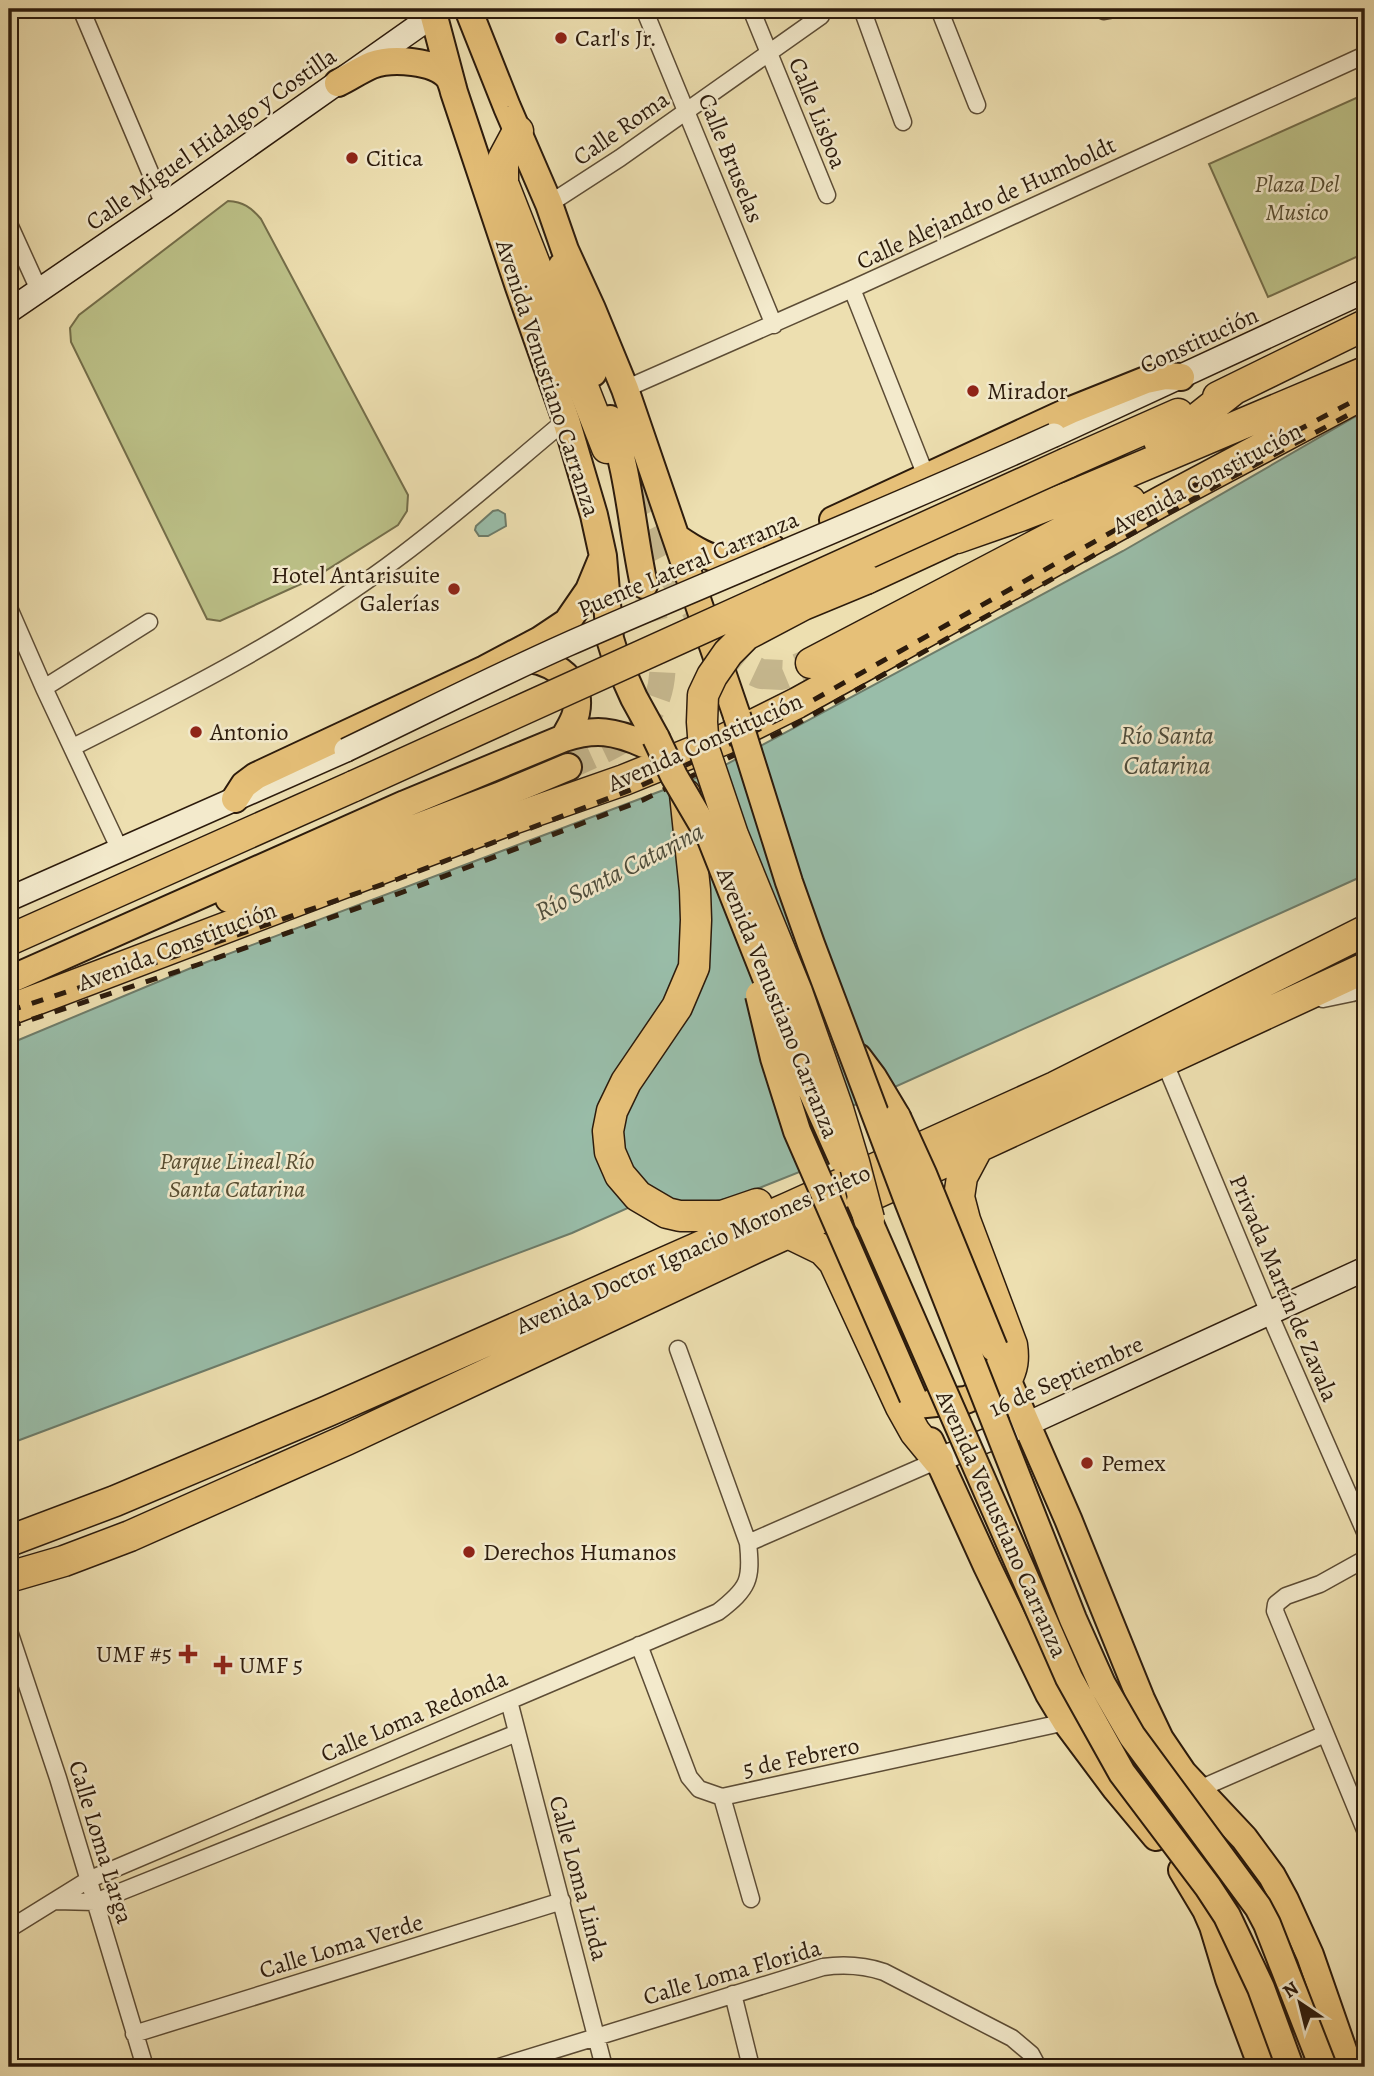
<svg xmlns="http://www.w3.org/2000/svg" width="1374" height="2076" viewBox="0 0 1374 2076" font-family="Alegreya,serif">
<rect width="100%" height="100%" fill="#eddfb0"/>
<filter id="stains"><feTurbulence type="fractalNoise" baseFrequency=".00286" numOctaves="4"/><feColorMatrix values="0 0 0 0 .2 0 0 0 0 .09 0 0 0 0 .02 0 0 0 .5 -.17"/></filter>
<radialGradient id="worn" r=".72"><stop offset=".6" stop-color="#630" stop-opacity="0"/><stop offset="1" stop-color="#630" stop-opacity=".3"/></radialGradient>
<path fill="#bcc188" stroke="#746e4a" stroke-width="2" d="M1365,94V253L1268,297L1209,164Z
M228,201C243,202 251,207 261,219L408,495L407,511L398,525L314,578L220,621L207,619L71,342L70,328L79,315Z"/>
<path fill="#99bda9" stroke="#6d7c6a" stroke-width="2" d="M1365,411V875L788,1135L802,1171L739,1196L674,1210L652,1197L572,1233L9,1444V1044L191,968L714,771L1123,551Z
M498,510L505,514L506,526L488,536H479L475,530L476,526L493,511Z"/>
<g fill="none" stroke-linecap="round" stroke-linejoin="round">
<path stroke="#c6b88f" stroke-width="26" stroke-dasharray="26 13" stroke-linecap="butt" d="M568,767C590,756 615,747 635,732C644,725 649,716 654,706C673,665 656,626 644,585"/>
<path stroke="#c6b88f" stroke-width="30" stroke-dasharray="30 15" stroke-linecap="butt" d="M628,490L671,572L722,648L744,666L761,674L782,675L811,663"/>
<defs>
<path id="street" d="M81,9L164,205
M644,9L774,325
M751,9L827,195
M862,9L903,122
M939,9L977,105
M1100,9L1104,11L1115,9
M9,10L12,9
M549,204L620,158L821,16
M9,224L39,290
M852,289L926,476
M625,389L852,289L1365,55
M9,608L44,688L120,850
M44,688L149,622
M73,747C187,690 301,632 402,555C459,512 512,465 566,420
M1323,999L1352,993L1365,987
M1164,1061L1269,1313L1365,1532
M748,1543L938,1460
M1365,1559L1320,1584L1286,1596L1276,1604L1275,1611L1365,1830
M9,1631L58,1778L145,2067
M639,1645L689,1777L699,1789L722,1797L1066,1722
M509,1701L604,2067
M1197,1790L1325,1734
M722,1797L751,1899
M56,1901L95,1902L517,1733
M9,1929L88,1880L718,1612C749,1588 752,1580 748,1543L678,1349
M733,1994L751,2067
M134,2034L562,1901
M499,2067L823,1967C845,1964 863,1965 884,1972L1012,2038L1031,2054L1038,2067"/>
<path id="secondary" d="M9,311L164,205L442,9
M1054,435L1365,291
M9,899L346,750
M938,1460L1025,1425L1365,1269"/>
<path id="primary" d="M432,9L454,92L519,287L566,420L594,515L603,556L610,639L616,658L634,698L656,738
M468,9L507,107L549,204L565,250L592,309L625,389L737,716
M338,83C349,78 360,70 372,65C391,58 436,60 449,78C451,81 452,85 453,88
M562,266C559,292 583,348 593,373
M610,419C629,472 632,530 644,585
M833,520L1071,410L1146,380L1165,376L1181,377
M677,538C716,565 728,565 772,548
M515,658C546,658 584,675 576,713C574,722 568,730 564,738
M235,799L244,785L256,776L485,669L540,640L567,622L589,590L601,561
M229,899L499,796L568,767
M9,980L405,804L564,738C596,728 614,731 644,744
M858,1057L873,1077L897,1117
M1000,1363L1068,1519L1141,1699L1160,1739L1183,1773L1244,1838L1272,1876L1285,1900L1310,1955L1349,2067
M916,1405L966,1400L1005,1382
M930,1441L987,1566L1049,1694L1066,1722L1116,1789L1156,1837
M1182,1870L1206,1910L1213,1926L1229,1979L1262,2067"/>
<path id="highway" d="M518,131L503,159V183L607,448
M1218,397L1365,325
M1159,441L1199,417L1233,390
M1067,463L1178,414
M957,538L1020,516L1069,497L1365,372
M866,579L972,530
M811,663L1094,515L1130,501
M685,794L695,890L696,920L694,967L677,1007L626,1082L612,1111L608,1131L610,1152L620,1175L638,1196L667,1213L680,1216H722L757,1204
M9,940L354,786
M9,1010L501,823L624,780L725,739L797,703L1162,501L1365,393
M978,1147L962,1177L959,1197L965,1220L1012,1345C1014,1359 1013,1368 1006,1381
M788,1233L823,1250L834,1262L901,1407L915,1432L938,1460
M9,1541L115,1501L328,1411L790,1207L1055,1087L1365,931
M9,1577L64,1561L130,1536L346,1440L757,1247L978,1147L1365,968"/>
</defs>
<use href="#street" stroke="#5c4c35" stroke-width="19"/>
<use href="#secondary" stroke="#2c1b0c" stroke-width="26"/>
<use href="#primary" stroke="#2c1b0c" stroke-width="30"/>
<use href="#highway" stroke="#2c1b0c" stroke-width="33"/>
<use href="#street" stroke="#f3eacc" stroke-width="16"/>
<use href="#secondary" stroke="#f3eacc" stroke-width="23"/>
<use href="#primary" stroke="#e6c078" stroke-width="26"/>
<use href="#highway" stroke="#e6c078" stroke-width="30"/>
<path stroke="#2c1b0c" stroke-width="5" stroke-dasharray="12 12" stroke-linecap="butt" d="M9,1011L194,950L398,879L638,787L714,752L785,716L1220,471L1365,395
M9,1027L197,965L403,892L643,800L791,727L1225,481L1365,406"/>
<defs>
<path id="secondary-bridge" d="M346,750C419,715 492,678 566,645C728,574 893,508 1054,435"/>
<path id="primary-bridge" d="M737,716L789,882L811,944L908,1201L1073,1619L1102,1684L1132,1736L1258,1907L1267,1924L1323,2067
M656,738L674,776L711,839L805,1076L842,1159
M759,995L774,1058L797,1131L913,1397
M897,1117L923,1174L994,1348
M860,1201L1069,1678L1122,1773L1208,1887L1227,1916L1261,1988L1290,2067"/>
<path id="highway-bridge" d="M866,579L803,605L746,635L728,653L712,676L703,695L702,722L704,749L733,835L797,992L838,1109L854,1162L869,1219
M354,786L1067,463"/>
</defs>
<use href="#secondary-bridge" stroke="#2c1b0c" stroke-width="26" stroke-linecap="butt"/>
<use href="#primary-bridge" stroke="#2c1b0c" stroke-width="30" stroke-linecap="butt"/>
<use href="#highway-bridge" stroke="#2c1b0c" stroke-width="33" stroke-linecap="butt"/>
<use href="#secondary-bridge" stroke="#f3eacc" stroke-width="23"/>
<use href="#primary-bridge" stroke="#e6c078" stroke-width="26"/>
<use href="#highway-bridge" stroke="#e6c078" stroke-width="30"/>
</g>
<g fill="#8f2418" stroke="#f3eacc" stroke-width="2.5">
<circle cx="561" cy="38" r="7"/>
<circle cx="352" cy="158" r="7"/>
<circle cx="973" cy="391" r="7"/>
<circle cx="454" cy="589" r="7"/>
<circle cx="196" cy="732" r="7"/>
<circle cx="1087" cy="1463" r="7"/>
<circle cx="469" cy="1552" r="7"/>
<path d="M184.5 1643.5h7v7h7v7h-7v7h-7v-7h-7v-7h7z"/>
<path d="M219.5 1654.5h7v7h7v7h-7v7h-7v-7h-7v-7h7z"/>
</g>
<g text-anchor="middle" stroke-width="5" stroke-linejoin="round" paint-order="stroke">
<g font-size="24" fill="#2c1b0c" stroke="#f3eacc" text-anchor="start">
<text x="575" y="46">Carl's Jr.</text>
<text x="366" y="166">Citica</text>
<text x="987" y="399">Mirador</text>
<text x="440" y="583" text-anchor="end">Hotel Antarisuite<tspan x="440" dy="28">Galerías</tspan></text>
<text x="210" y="740">Antonio</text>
<text x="1101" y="1471">Pemex</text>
<text x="483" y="1560">Derechos Humanos</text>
<text x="172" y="1662" text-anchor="end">UMF #5</text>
<text x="239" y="1673">UMF 5</text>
</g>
<g font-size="24" fill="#2c1b0c" stroke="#f3eacc">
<text transform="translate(818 113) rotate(68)" y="8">Calle Lisboa</text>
<text transform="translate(621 128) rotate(-35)" y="8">Calle Roma</text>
<text transform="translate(211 139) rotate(-35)" y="8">Calle Miguel Hidalgo y Costilla</text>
<text transform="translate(731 158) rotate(68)" y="8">Calle Bruselas</text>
<text transform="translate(986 203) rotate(-25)" y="8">Calle Alejandro de Humboldt</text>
<text transform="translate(1199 340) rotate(-25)" y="8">Constitución</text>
<text transform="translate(548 378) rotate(72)" y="8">Avenida Venustiano Carranza</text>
<text transform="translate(1207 478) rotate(-28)" y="8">Avenida Constitución</text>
<text transform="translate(688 564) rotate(-23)" y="8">Puente Lateral Carranza</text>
<text transform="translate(705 742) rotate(-24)" y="8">Avenida Constitución</text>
<text transform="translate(177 946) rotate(-21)" y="8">Avenida Constitución</text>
<text transform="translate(778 1003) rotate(68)" y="8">Avenida Venustiano Carranza</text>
<text transform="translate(693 1249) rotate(-24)" y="8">Avenida Doctor Ignacio Morones Prieto</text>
<text transform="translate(1284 1288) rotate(67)" y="8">Privada Martín de Zavala</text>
<text transform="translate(1066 1376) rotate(-24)" y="8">16 de Septiembre</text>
<text transform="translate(1002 1524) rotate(66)" y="8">Avenida Venustiano Carranza</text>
<text transform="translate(414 1716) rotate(-23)" y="8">Calle Loma Redonda</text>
<text transform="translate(801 1757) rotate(-12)" y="8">5 de Febrero</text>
<text transform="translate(101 1842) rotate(73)" y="8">Calle Loma Larga</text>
<text transform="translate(579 1878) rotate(75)" y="8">Calle Loma Linda</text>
<text transform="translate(341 1946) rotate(-17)" y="8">Calle Loma Verde</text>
<text transform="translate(732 1972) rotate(-16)" y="8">Calle Loma Florida</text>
</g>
<g font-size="24" font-style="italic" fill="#574d31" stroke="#f3eacc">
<text x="1297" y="192">Plaza Del<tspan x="1297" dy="28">Musico</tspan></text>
<text x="237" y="1169">Parque Lineal Río<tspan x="237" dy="28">Santa Catarina</tspan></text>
</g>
<g font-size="26" font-style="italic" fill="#4d4c3b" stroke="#f3eacc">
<text x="1167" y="744">Río Santa<tspan x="1167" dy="30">Catarina</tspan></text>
<text transform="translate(619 871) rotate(-27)" y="9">Río Santa Catarina</text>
</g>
</g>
<rect width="1374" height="2076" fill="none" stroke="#eddfb0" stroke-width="35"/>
<rect x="10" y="10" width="1353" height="2055" fill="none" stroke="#2c1b0c" stroke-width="3.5"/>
<rect x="18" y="18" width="1339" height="2041" fill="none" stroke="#2c1b0c" stroke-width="2"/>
<g transform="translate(1300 2003) rotate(325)" stroke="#f3eacc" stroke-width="5" paint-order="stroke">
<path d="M0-5L12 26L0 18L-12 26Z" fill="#2c1b0c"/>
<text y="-10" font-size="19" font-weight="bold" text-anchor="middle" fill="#2c1b0c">N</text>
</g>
<rect width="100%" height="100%" filter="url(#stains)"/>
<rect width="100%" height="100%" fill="url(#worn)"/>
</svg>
